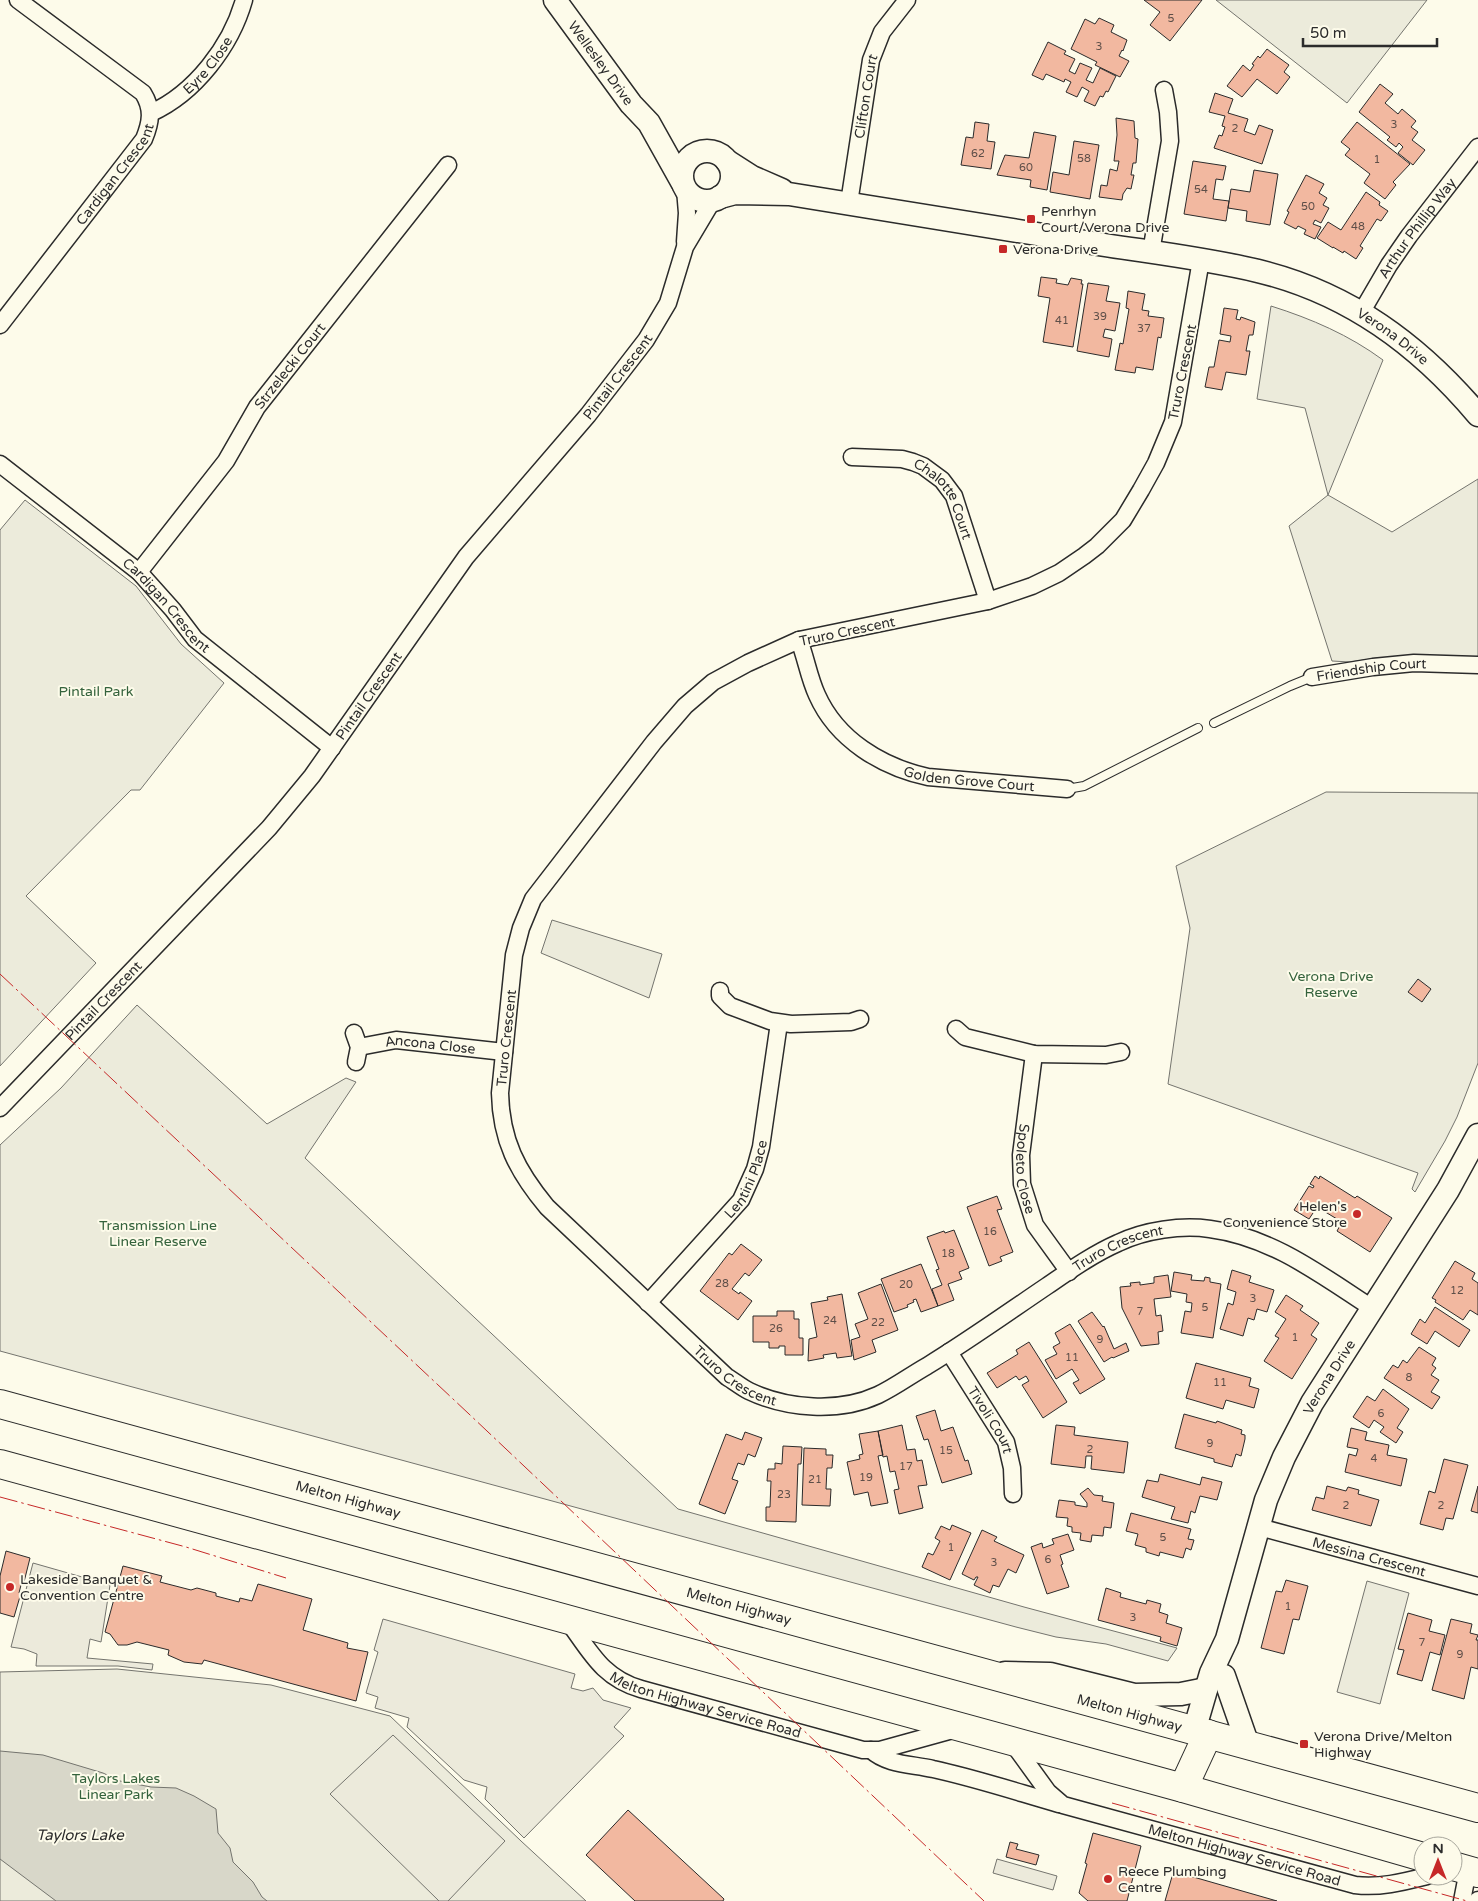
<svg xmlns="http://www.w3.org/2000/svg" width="1478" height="1901" viewBox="0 0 1478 1901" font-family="'Varela Round',sans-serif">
<rect width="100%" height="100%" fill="#fdfbea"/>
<path fill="#ecebdb" stroke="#74746e" d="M1216,0H1427L1347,103Z
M1271,306C1312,319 1349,335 1383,360L1328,495L1392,532L1478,479V657L1377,658L1350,662L1332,661L1289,526L1328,495L1305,408L1257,399Z
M25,500L136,586L181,644L224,683L140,790H131L26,896L96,963L0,1066V530Z
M1326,792L1478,793V1063L1457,1117L1445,1141L1415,1192L1412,1189L1418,1173L1168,1084L1190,928L1176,866Z
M552,920L662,954L649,998L541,953Z
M137,1005L267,1124L346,1078L356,1082L305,1158L678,1509L1024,1607L1177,1648L1168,1661L1106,1644L1056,1637L1016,1627L0,1351V1145L61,1088Z
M1367,1581L1409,1593L1380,1704L1337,1692Z
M117,1669L271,1685L390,1716L521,1841L586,1901H0V1672Z"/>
<path fill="#eceadb" stroke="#74746e" d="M33,1563L110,1585L101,1642L90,1639L87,1658L153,1664L152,1670L118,1666H36L37,1654L24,1649L11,1647Z
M383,1619L575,1674L571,1688L583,1691L593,1688L603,1700L631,1708L614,1727L624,1736L524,1838L485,1799L487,1787L464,1780L407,1727L409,1718L375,1708L378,1697L366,1693L378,1652L374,1650Z
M393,1735L505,1841L448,1901H439L330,1794Z
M997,1859L1057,1876L1053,1890L993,1873Z"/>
<path fill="#d8d7c9" stroke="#74746e" d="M0,1751L43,1755L103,1773L120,1781L151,1787L176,1788L194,1796L216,1809L218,1833L230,1848L233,1862L253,1882L262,1897L267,1901H56L0,1859Z"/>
<path fill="#f2b8a0" stroke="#2b2b2b" d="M1144,0H1202L1170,41L1150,25L1160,12Z
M1099,18L1114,25L1111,32L1127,40L1123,51L1122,50L1119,56L1129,61L1120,77L1095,65L1097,62L1071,49L1085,19L1095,24Z
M1048,42L1066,51L1064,54L1075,59L1069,71L1075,74L1080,63L1092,68L1086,80L1093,83L1100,68L1116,76L1108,92L1106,91L1103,97L1100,96L1095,106L1084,101L1089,91L1082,87L1077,97L1066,92L1071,82L1065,79L1064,82L1046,74L1043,80L1032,75Z
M1267,49L1289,65L1284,72L1290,77L1277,94L1257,79L1242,97L1227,86L1243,65L1250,71L1254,65L1252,64L1258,56L1260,58Z
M1380,84L1393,94L1385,103L1398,114L1402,109L1416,121L1411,127L1418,132L1412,140L1425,150L1413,165L1398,153L1403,147L1399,143L1396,147L1387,140L1390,137L1359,112Z
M1215,93L1233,99L1228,113L1248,119L1244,131L1255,135L1259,125L1273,130L1262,164L1214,148L1219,135L1222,136L1225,127L1222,126L1225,116L1209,112Z
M1116,118L1134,121L1135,138L1138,139L1136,163H1133L1131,175H1134L1131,189L1127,188L1123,194L1122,200L1099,197L1101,185L1107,186L1110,169L1117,171L1119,161H1114L1117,135Z
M975,122L989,124L987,141L995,142L991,169L961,165L966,137L973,138Z
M1357,122L1410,164L1393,182L1396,185L1385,199L1364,183L1370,174L1345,155L1350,149L1341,142Z
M1034,132L1056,136L1047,190L1030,187L1031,180L997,175L1005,155L1029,158Z
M1074,141L1099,145L1090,199L1050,192L1053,172L1069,175Z
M1193,161L1226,166L1223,180L1216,179L1213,199L1229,201L1226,221L1184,214Z
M1254,170L1278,174L1270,225L1246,221L1247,211L1228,208L1231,189L1250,192Z
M1306,175L1324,184L1319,193L1327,198L1323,205L1329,208L1321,223L1315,220L1313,224L1321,227L1315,239L1304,234L1306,230L1298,226L1296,229L1284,223L1289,212L1287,211Z
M1366,192L1380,202L1379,205L1388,211L1381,221L1377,219L1360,246L1363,248L1356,259L1344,251L1343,253L1333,247V248L1317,238L1328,222L1341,230Z
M1041,277L1057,279L1056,283L1068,285L1071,278L1082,280L1081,284H1083L1073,347L1043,342L1050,298L1038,296Z
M1088,283L1109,286L1106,301L1120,303L1115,331L1105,329L1103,337L1112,339L1109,357L1077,351Z
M1128,291L1145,294L1142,310L1149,311L1148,316L1164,318L1161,338L1158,337L1153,370L1136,367L1135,373L1115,370L1120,343L1123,344L1129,309L1126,308Z
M1224,308L1238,310L1236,319L1240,320L1241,317L1255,322L1253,335H1249L1246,351H1250L1246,375L1226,372L1222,390L1205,387L1209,367H1214L1219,340L1230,342L1231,336L1220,334Z
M1418,979L1431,989L1422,1002L1408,992Z
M1315,1176L1319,1179L1320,1176L1355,1198L1357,1196L1392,1218L1370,1252L1337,1231L1342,1222L1317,1207L1309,1219L1294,1210L1309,1186L1313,1188L1314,1186L1310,1184Z
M997,1196L1002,1209L997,1210L1013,1252L1000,1257L1002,1261L989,1266L967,1207Z
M954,1230L969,1268L959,1272L962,1279L948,1284L954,1300L938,1306L932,1289L942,1285L936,1270L939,1269L927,1237L944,1231L945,1233Z
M741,1244L762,1260L749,1276L745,1273L732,1289L739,1294L740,1292L752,1301L738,1320L700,1291L729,1253L732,1255Z
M1455,1261L1475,1273L1472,1279L1478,1283V1315L1470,1310L1463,1320L1435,1302L1436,1300L1432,1298Z
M921,1264L938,1306L921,1312L916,1299L913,1300L914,1302L907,1305L908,1307L894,1312L881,1279Z
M1232,1270L1251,1276L1249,1282L1274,1290L1267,1312L1257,1309L1254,1320L1248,1318L1243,1336L1220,1329L1228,1303L1233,1305L1236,1292L1227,1289Z
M1174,1272L1192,1275L1191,1280L1204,1281L1205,1277L1210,1278V1282L1221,1284L1213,1338L1181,1333L1185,1311L1191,1312L1192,1303L1186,1302L1187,1294L1171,1291Z
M1168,1275L1171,1297L1154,1299L1156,1316L1161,1315L1163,1331L1158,1332L1159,1344L1141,1346L1122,1308L1120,1287L1131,1286L1130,1283L1140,1282V1285L1154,1283V1277Z
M881,1284L898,1330L872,1340L876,1352L854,1360L851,1340L860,1337L855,1324L868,1319L858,1293Z
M842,1294L852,1356L837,1358L836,1353L823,1355L824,1358L808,1361L809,1339L817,1337L811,1303L828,1300L827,1297Z
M1286,1295L1303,1306L1300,1310L1319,1323L1311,1335L1317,1339L1292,1379L1264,1361L1279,1338L1275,1336L1286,1319L1275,1312Z
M1435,1307L1470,1330L1459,1347L1435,1331L1427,1344L1411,1334L1420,1319L1425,1323Z
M777,1311H794V1319H799V1338H803V1355H785V1346H779V1348H769V1342H753V1316H777Z
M1092,1312L1103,1327L1104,1326L1114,1349L1126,1343L1129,1351L1113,1358L1112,1357L1104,1362L1078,1321Z
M1070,1324L1105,1379L1080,1394L1073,1383L1079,1380L1072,1369L1056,1379L1045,1360L1057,1354L1053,1347L1060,1343L1055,1333Z
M1029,1342L1067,1402L1043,1418L1022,1385L1029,1381L1026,1376L1019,1380L1016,1376L997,1388L987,1373L1018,1354L1016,1350Z
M1419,1347L1436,1358L1432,1365L1436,1368L1431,1375L1439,1380L1431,1392L1440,1397L1432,1409L1384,1378L1393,1365L1398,1368L1403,1360L1407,1363Z
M1196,1363L1251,1378L1249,1386L1259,1389L1254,1408L1226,1400L1223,1409L1186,1398Z
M1383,1389L1409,1409L1397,1428L1403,1432L1396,1443L1380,1432L1384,1427L1374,1420L1369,1428L1353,1417L1367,1396L1375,1401Z
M935,1410L941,1431L953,1427L965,1461L968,1460L972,1474L942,1483L928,1439L924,1440L916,1416Z
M1184,1414L1216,1423L1217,1421L1242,1430L1241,1434L1245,1435V1439L1241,1456L1236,1454L1232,1467L1214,1462V1459L1175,1448Z
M902,1425L907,1450L915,1449L917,1461L922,1460L927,1485L918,1486L923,1508L899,1514L894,1490L899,1489L895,1471L890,1472L887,1456L883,1457L878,1431Z
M1056,1425L1075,1427L1074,1435L1128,1442L1124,1473L1091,1469L1092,1456H1086L1085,1468L1051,1464Z
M1351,1428L1367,1432L1365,1440L1389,1445L1387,1455L1407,1459L1401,1486L1345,1472L1349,1454L1356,1456L1358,1449L1347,1447Z
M878,1431L883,1455L878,1456L888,1503L871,1506L868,1492L854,1495L847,1462L860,1459L859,1455L863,1454L859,1434Z
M745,1432L762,1438L755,1457L748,1454L744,1465L738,1463L732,1479L738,1481L725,1514L699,1504L726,1434L742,1440Z
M783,1446L802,1447L801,1464H798L796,1522L766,1521V1507H770L771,1481H767L768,1469H775V1463L782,1464Z
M804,1448L826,1449V1455H833L832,1468H827L826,1489H831L830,1506L802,1505Z
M1444,1459L1468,1465L1453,1519L1446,1518L1443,1530L1420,1524L1429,1491L1435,1493Z
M1160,1474L1200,1485L1202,1477L1222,1482L1217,1500L1200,1496L1195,1513L1191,1511L1188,1523L1171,1519L1175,1507L1142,1497L1147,1480L1158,1482Z
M1327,1486L1346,1491L1348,1487L1359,1490L1358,1494L1379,1500L1371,1526L1312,1510L1316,1497L1324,1499Z
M1478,1486V1513L1471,1511Z
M1088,1488L1094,1495L1103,1496L1102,1501L1114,1503L1111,1528L1104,1527L1103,1536L1092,1535L1091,1542L1080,1540L1081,1533L1072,1532V1527L1067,1526L1068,1518L1056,1517L1059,1500L1075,1502V1505L1087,1507V1503L1080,1494Z
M1131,1513L1191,1529L1188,1539L1194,1540L1191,1550L1186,1548L1183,1558L1160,1552L1159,1556L1146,1552V1548L1135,1545L1138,1534L1126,1531Z
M952,1525L971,1533L950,1580L922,1567L928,1553L933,1555L940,1541L935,1538L941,1526L950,1530Z
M982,1530L997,1537L994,1541L1024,1555L1016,1573L1008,1569L999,1587L993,1585L990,1593L974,1585L978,1577H976L974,1580L962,1574Z
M1068,1534L1074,1550L1060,1555L1063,1564L1061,1565L1069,1587L1047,1594L1031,1547L1042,1543L1043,1548L1054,1544L1052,1539Z
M6,1551L30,1558L24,1582L22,1581L19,1593H21L14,1617L0,1613V1576Z
M123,1566L162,1576L160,1582L191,1590L197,1588L216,1593V1596L239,1602L240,1598L252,1601L258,1584L312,1599L303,1630L348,1643L347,1648L368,1652L356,1701L204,1660L202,1664L184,1662L168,1655L169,1650L137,1642L127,1645H118L110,1634L105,1632Z
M1286,1580L1308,1586L1299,1620L1293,1619L1284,1654L1261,1648L1276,1591L1282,1592Z
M1106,1588L1121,1593L1120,1597L1146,1604L1147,1600L1161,1604L1159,1612L1168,1615L1166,1623L1182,1628L1177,1646L1160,1641L1161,1637L1098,1620Z
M1408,1613L1432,1620L1429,1631L1445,1635L1440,1655L1430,1652L1422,1681L1397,1674L1404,1650L1398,1649Z
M1451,1619L1472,1624L1470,1633L1478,1635L1476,1640H1478V1669L1471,1667L1464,1699L1432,1690Z
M628,1810L724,1899L723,1901H635L586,1855Z
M1093,1833L1141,1846L1127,1901H1088L1079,1893L1087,1864L1085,1863Z
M1010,1842L1018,1844L1016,1849L1039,1855L1036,1865L1006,1857Z
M1176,1872L1277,1901H1165L1173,1873L1175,1874Z"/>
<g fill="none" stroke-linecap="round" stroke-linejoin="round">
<defs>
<path id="lane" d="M1214,723L1290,686L1312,677
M1067,789L1084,786L1198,728"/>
<g id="street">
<path id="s1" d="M151,113C195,93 231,46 244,0"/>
<path d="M685,189L687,213L685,242"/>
<path id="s2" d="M849,203L871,60L882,32L907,0"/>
<path d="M1151,252L1170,141L1168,112L1164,90"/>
<path id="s3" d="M1201,260L1173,422L1156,463L1141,490L1123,520L1097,546L1084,556L1059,573L1032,586L988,601L799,640L748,663L713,682L685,706L654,742L533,899L521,928L514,955L500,1093C501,1140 517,1171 547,1207L727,1377C734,1381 741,1387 749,1391C787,1409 839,1413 878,1395C895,1387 911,1375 927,1366C968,1341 1007,1313 1047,1286C1069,1271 1093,1254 1118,1243C1145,1230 1181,1225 1210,1229C1272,1237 1321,1275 1372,1308"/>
<path id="s4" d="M1361,313L1389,265L1409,236L1478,147"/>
<path id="s5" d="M0,325L144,139C151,122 153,109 143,93L18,0"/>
<path id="s6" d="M852,457L902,459L913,462L923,466L942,480L954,496L988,601"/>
<path id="s7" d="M0,464L139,572L173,610L195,639L332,748"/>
<path id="s8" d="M139,572L226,461L257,407L448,165"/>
<path id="s9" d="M799,640C806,658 809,678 817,695C837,740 882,767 928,777L1067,789"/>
<path id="s10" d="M1312,677L1373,667L1414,663L1478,665"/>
<path d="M720,991V996L730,1006L770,1021L791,1024L851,1022L860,1019"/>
<path d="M956,1029L965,1037L1034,1054L1106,1055L1121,1052"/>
<path d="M354,1033L359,1047L356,1062"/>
<path id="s11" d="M359,1047L396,1040L504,1052"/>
<path id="s12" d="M1034,1054L1021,1155L1022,1184L1035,1225L1069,1272"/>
<path id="s13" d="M0,1108L269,828L312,776L466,557L588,415L646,340L668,303L685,247L713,200"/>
<path id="s14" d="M648,1303L741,1200L755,1169L761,1147L779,1023"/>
<path id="s15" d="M949,1352L1006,1442L1012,1468L1013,1494"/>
<path id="s16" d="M1259,1527L1478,1586"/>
<path id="s17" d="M567,1620C590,1651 602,1678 641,1689L863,1750H880L956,1729"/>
<path id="s18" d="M1011,1741L1048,1792L1063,1805L1355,1885C1380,1888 1403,1882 1427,1876"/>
<path d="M871,1750C887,1765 912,1764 933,1769C975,1778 1017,1792 1059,1804"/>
<path d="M1462,1901L1468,1870"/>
<path d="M1477,1901L1478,1900"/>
</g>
<g id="secondary">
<path id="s19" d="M555,0L631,104L649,123L682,182"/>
<circle cx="707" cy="176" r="25"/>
<path d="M727,161L752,177L782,190"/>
<path id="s20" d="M720,197L735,193L789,194C886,209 983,225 1080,241C1139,251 1199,257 1258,271C1349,293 1419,345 1478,415"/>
<path d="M1005,1673L1050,1674L1134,1695L1181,1694L1206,1689"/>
<path d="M1224,1676L1248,1745"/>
<path id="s21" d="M1194,1731L1211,1673L1227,1639L1266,1500L1284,1457L1312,1403L1448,1190L1478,1135"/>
</g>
<g id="highway">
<path id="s22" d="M0,1404L1478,1808"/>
<path d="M0,1464L1183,1788L1423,1857"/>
<path d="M1183,1788L1208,1734"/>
<path d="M1453,1866L1478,1873"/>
</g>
</defs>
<use href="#lane" stroke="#2b2b2b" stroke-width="10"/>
<use href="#street" stroke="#2b2b2b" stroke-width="19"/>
<use href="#secondary" stroke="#2b2b2b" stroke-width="25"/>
<use href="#highway" stroke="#2b2b2b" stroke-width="30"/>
<use href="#lane" stroke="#fdfbea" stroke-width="8"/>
<use href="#street" stroke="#fdfbea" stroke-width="16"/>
<use href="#secondary" stroke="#fdfbea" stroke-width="22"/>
<use href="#highway" stroke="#fdfbea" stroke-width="28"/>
<path stroke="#c62828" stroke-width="1" stroke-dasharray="18 4 2.5 4" stroke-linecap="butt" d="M0,974L469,1414L984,1901
M0,1497L186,1547L286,1578
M1112,1803L1467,1901"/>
</g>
<g fill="#c62828" stroke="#fdfbea" stroke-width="2">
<rect x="1026" y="214" width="10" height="10" rx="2.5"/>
<rect x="998" y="244" width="10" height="10" rx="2.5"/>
<circle cx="1357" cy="1214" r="5"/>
<circle cx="10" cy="1587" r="5"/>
<rect x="1299" y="1739" width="10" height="10" rx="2.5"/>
<circle cx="1108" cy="1879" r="5"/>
</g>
<g text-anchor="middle" stroke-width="4" stroke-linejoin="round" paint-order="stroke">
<g font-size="11" fill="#5d4e48">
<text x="1171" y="22">5</text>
<text x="1099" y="50">3</text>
<text x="1394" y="128">3</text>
<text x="1235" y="132">2</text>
<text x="978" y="157">62</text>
<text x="1084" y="162">58</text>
<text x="1377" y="163">1</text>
<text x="1026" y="171">60</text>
<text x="1201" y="193">54</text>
<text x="1308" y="210">50</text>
<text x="1358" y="230">48</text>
<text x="1100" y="320">39</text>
<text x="1062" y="324">41</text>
<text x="1144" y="332">37</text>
<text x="990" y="1235">16</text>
<text x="948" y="1257">18</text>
<text x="722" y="1287">28</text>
<text x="906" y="1288">20</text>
<text x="1457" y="1294">12</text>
<text x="1253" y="1302">3</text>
<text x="1205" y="1311">5</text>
<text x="1140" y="1315">7</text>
<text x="830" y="1324">24</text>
<text x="878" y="1326">22</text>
<text x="776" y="1332">26</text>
<text x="1295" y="1341">1</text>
<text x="1100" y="1343">9</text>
<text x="1072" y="1361">11</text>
<text x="1409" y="1381">8</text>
<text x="1220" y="1386">11</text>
<text x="1381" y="1417">6</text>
<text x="1210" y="1447">9</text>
<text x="1090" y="1453">2</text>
<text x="946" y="1454">15</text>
<text x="1374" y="1462">4</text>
<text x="906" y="1470">17</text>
<text x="866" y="1481">19</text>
<text x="815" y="1483">21</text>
<text x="784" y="1498">23</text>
<text x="1346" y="1509">2</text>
<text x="1441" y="1509">2</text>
<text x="1163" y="1541">5</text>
<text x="951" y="1551">1</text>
<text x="1048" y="1563">6</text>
<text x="994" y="1566">3</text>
<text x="1288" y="1610">1</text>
<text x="1133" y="1621">3</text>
<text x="1422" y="1646">7</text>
<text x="1460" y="1658">9</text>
</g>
<g font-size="14" fill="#2b2b2b" stroke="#fdfbea">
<text dy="5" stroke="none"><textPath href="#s19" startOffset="78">Wellesley Drive</textPath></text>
<text dy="5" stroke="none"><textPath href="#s1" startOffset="75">Eyre Close</textPath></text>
<text dy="5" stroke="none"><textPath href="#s2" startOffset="108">Clifton Court</textPath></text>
<text dy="5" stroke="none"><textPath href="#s5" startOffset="190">Cardigan Crescent</textPath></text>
<text dy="5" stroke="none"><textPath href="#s4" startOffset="102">Arthur Phillip Way</textPath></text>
<text dy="5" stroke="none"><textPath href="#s20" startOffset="696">Verona Drive</textPath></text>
<text dy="5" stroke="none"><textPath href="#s8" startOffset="256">Strzelecki Court</textPath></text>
<text transform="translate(1182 372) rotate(-79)" y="5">Truro Crescent</text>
<text dy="5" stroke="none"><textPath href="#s13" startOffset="959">Pintail Crescent</textPath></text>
<text dy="5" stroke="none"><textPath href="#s6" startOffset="112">Chalotte Court</textPath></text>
<text dy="5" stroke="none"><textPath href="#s7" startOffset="219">Cardigan Crescent</textPath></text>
<text transform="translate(847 631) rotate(-12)" y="5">Truro Crescent</text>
<text dy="5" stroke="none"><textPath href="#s10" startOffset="60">Friendship Court</textPath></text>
<text dy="5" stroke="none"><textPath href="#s13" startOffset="554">Pintail Crescent</textPath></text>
<text dy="5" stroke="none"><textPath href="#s9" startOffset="242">Golden Grove Court</textPath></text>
<text dy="5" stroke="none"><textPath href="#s13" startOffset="149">Pintail Crescent</textPath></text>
<text transform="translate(506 1038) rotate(-84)" y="5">Truro Crescent</text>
<text dy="5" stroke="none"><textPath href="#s11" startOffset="72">Ancona Close</textPath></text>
<text dy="5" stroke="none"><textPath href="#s12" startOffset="116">Spoleto Close</textPath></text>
<text dy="5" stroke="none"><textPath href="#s14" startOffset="160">Lentini Place</textPath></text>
<text dy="5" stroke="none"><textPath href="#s3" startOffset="2019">Truro Crescent</textPath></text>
<text dy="5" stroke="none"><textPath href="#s3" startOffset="1584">Truro Crescent</textPath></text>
<text dy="5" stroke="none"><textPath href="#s21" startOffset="381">Verona Drive</textPath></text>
<text dy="5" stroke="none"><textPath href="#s15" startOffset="80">Tivoli Court</textPath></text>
<text dy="5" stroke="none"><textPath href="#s22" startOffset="361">Melton Highway</textPath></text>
<text dy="5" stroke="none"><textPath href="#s16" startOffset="114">Messina Crescent</textPath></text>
<text dy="5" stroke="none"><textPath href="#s22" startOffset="766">Melton Highway</textPath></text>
<text dy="5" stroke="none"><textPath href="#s17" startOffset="170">Melton Highway Service Road</textPath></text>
<text dy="5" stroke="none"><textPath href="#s22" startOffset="1171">Melton Highway</textPath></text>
<text dy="5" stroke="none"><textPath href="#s18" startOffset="271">Melton Highway Service Road</textPath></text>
</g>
<g font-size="14" fill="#2b2b2b" stroke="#fdfbea" text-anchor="start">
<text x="1041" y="216">Penrhyn<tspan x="1041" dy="16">Court/Verona Drive</tspan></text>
<text x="1013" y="254">Verona Drive</text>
<text x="1347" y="1211" text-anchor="end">Helen's<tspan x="1347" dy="16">Convenience Store</tspan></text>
<text x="20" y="1584">Lakeside Banquet &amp;<tspan x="20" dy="16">Convention Centre</tspan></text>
<text x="1314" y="1741">Verona Drive/Melton<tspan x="1314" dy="16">Highway</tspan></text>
<text x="1118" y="1876">Reece Plumbing<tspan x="1118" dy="16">Centre</tspan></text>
</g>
<g font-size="14" fill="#34623c" stroke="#fdfbea">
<text x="96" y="696">Pintail Park</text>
<text x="1331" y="981">Verona Drive<tspan x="1331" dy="16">Reserve</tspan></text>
<text x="158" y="1230">Transmission Line<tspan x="158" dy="16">Linear Reserve</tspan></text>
<text x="116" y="1783">Taylors Lakes<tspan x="116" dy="16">Linear Park</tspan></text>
</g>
<g font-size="15" font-style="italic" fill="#2b2b2b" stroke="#fdfbea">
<text x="80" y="1840">Taylors Lake</text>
</g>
</g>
<g transform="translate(1438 1861)"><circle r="24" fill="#fdfbea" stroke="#a9a89e"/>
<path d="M0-4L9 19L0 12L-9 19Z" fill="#c62828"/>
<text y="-8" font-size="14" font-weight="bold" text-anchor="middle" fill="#2b2b2b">N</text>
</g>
<path d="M1303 38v8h134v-8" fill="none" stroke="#2b2b2b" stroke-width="2.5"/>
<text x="1310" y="38" font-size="15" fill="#2b2b2b" stroke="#fdfbea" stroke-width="4" paint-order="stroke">50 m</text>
</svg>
